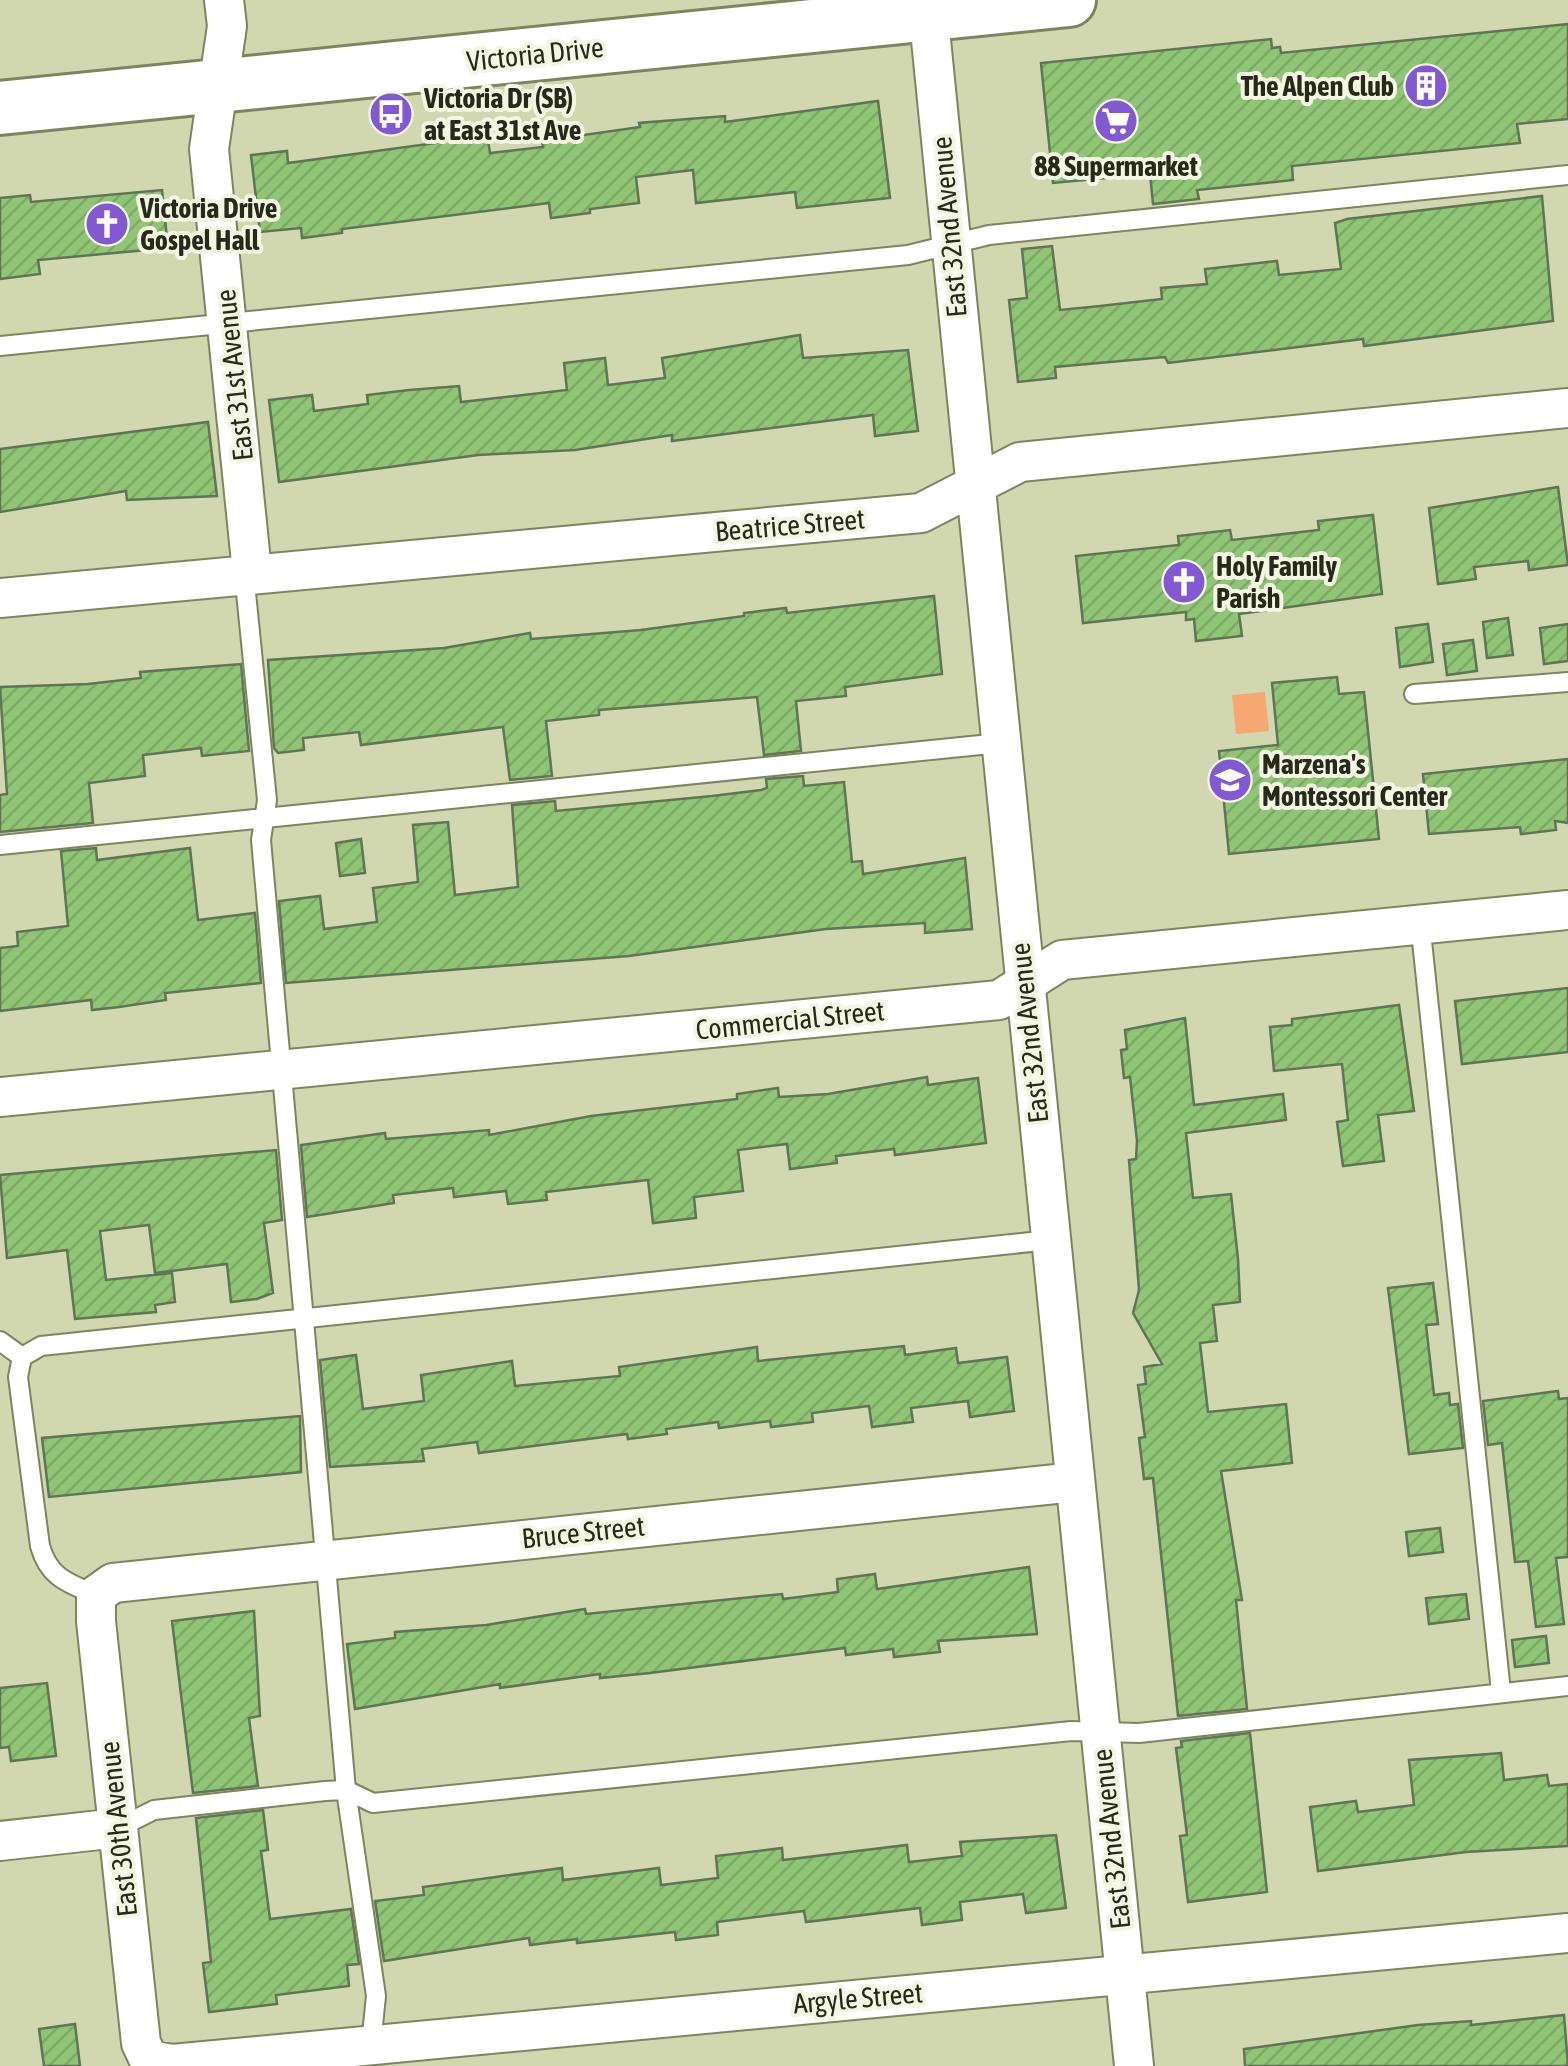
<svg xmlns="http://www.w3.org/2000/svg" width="1568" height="2066" viewBox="0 0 1568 2066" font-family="'Asap Condensed',sans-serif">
<defs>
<pattern id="building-hatch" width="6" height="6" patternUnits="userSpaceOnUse" patternTransform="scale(2.5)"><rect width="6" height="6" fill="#90c576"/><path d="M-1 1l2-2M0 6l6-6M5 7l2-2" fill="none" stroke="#7ca966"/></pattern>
</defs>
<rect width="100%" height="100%" fill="#d1d8af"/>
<path fill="#f5a872" d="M1265,692L1269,731L1236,734L1232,695Z"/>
<path fill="url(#building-hatch)" stroke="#5f7555" stroke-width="2.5" d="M1568,24V119L1517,124L1520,143L1292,166L1293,180L1197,190L1199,199L1153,204L1150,174L1053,183L1041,63L1271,39L1272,48L1280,47L1281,53Z
M878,101L890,198L797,208L795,192L696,203L693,170L636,177L639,203L590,209V213L551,218L549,203L342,229V233L302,238L301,228L260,232L251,155L287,151L288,163L443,142L442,134L486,128L490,153L543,147L542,141L640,127L639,123L725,116V122Z
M162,190L168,248L38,260L40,274L0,279V198L30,195L31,202Z
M1542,196L1553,321L1364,346L1363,339L1168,363L1165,357L1055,367L1056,378L1018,382L1009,300L1027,298L1022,249L1052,246L1060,310L1100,306L1162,299L1161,288L1207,284L1205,269L1277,261L1279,275L1341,269L1335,223L1347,219Z
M800,335L803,358L908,350L918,431L875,436L873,415L672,441V435L575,450L478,455L279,482L269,400L312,395L314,411L368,404L367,395L409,390L459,386L461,402L567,390L564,363L605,358L608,385L665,378L662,358Z
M208,422L217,496L127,500L126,491L0,512V449Z
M1558,487L1568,565L1529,570L1528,561L1474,567L1476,579L1438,584L1429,508Z
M1373,515L1382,594L1239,614L1242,636L1196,641L1194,619L1186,620V612L1083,623L1076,556L1179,545L1178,536L1230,530L1232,540L1319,530L1318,521Z
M934,596L942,674L845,687L846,696L796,701L801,751L764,755L757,697L599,710V715L546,721L552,776L510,780L503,727L361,745L359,732L303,738L304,750L278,753L274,748L268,660L444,648L530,633L531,639L641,630L744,616V613L786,608L787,613Z
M1508,618L1513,655L1487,658L1483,622Z
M1428,624L1433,662L1400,667L1396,628Z
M1568,624V661L1544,664L1540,628Z
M1473,640L1477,671L1447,675L1443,644Z
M241,664L249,751L202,756L201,748L143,755L145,776L89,783L93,823L0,832V795L7,794L0,687L88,684L141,678L140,672Z
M1337,677L1339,694L1364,692L1379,839L1229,854L1219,751L1278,745L1272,683Z
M1568,759V823L1555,821L1556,830L1521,834L1520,827L1429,834L1423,774Z
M803,776L804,786L844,782L852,862L862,861L863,874L965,858L972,929L925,933V923L826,929L629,956L286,983L279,901L320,896L324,929L377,922L373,888L418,882L413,825L448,822L455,895L518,887L512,805L555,801L556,811L712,796L761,790L767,788L766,779Z
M361,839L365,873L340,876L336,843Z
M96,848L97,860L190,848L198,920L255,913L261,983L165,993L166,1000L119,1007L92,1010L91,1000L0,1011V948L18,946L17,932L68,926L61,851Z
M1568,988V1052L1462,1064L1455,1001Z
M1399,1005L1414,1111L1378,1115L1384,1161L1343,1166L1337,1122L1348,1120L1342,1064L1274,1071L1270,1027L1292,1025V1019Z
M1185,1018L1194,1105L1283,1094L1286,1120L1186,1133L1193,1198L1231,1194L1238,1259L1240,1302L1213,1305L1217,1341L1200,1343L1208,1412L1286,1404L1292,1463L1221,1471L1242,1600H1236L1247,1709L1178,1716L1153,1478L1144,1479L1139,1438L1145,1437L1138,1385L1146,1384L1144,1367L1162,1364L1133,1313L1139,1290L1129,1160L1136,1159L1137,1141L1130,1077L1124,1078L1121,1050L1127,1049L1125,1030Z
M927,1077L928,1085L978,1078L986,1143L895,1155L894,1149L836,1156L837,1163L790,1169L787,1144L738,1150L743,1191L694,1197L696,1218L653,1223L648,1180L546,1192L547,1200L508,1204L506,1191L454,1197L453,1188L393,1195L394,1203L307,1217L301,1145L385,1133L386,1139L489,1130V1135L591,1116L737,1099V1094L778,1088L779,1097L828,1094Z
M276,1150L282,1220L264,1223L273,1293L257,1299L231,1302L227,1264L155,1273L149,1225L100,1231L106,1280L172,1273L175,1302L155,1305L156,1312L75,1319L67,1250L7,1258L0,1175Z
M1433,1283L1438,1324L1426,1325L1434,1395L1449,1393L1450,1405L1458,1404L1463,1448L1409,1454L1388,1288Z
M904,1346L905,1355L956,1348L958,1363L1007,1357L1014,1411L970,1417L968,1401L911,1408L913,1422L872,1427L869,1406L812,1413L813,1422L771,1427L770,1421L719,1428L718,1422L666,1429L667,1434L628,1439L627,1434L479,1453L477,1442L422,1449L424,1461L330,1467L320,1360L356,1355L363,1409L424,1401L421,1375L512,1361L515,1386L620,1376L619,1367L757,1347L758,1361Z
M1558,1391L1559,1399L1568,1398V1557L1556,1558L1564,1624L1536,1627L1528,1561L1515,1562L1502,1443L1488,1445L1483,1401Z
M300,1416L301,1472L49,1497L42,1438Z
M1440,1528L1443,1552L1409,1556L1406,1532Z
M1029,1567L1037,1634L938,1641L940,1652L894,1657L893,1649L846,1655L845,1648L650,1673L600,1678V1674L500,1688V1684L355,1709L347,1644L395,1638V1632L486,1625L585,1609L586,1614L782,1594L783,1599L838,1592L837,1579L875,1574L877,1589Z
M1466,1594L1469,1619L1429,1624L1426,1598Z
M254,1611L260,1716L249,1718L258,1786L193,1793L172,1621Z
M1546,1636L1549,1663L1515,1667L1512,1640Z
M47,1683L56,1756L11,1761L9,1747L0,1748V1688Z
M1250,1733L1267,1892L1188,1902L1180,1836L1187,1835L1176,1748L1182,1747L1181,1741Z
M1501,1753L1504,1780L1547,1775L1549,1786L1568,1784V1846L1466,1852L1318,1871L1310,1807L1356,1801L1358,1812L1414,1805L1409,1760Z
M263,1810L268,1850L261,1851L270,1919L351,1909L359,1964L347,1965L349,1986L276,1995L277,2004L209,2012L203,1963L211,1962L196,1818Z
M1056,1835L1066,1908L1026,1913L1023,1894L960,1902L962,1920L922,1925L920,1908L806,1922L804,1911L717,1922L718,1935L676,1940L675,1932L577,1943V1939L530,1945L529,1938L384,1961L375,1901L424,1895L423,1887L562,1868L563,1880L659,1868L661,1885L718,1878L716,1856L782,1848L783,1860L907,1845L909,1862L962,1856L960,1842Z
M1564,2015L1568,2066H1245L1244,2049L1418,2025L1471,2021V2025Z
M75,2024L80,2066H44L39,2029Z"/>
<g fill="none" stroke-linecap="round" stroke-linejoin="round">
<defs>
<path id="lane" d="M0,346L908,255L989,235L1568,175
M244,573L267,800L261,840L346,1790L376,1996L371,2044
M1414,694L1568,682
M0,845L1000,743
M1420,922L1501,1692
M0,1341L22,1357
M96,1595C68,1583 49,1578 40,1546L18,1377L22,1357L41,1346L1050,1240
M118,1828L154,1810L325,1791L346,1790L373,1803L1071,1731L1139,1733L1568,1686"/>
<path id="street" d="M224,0L227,26L209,149L252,572
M927,0L1134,2066
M0,598L921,513L1020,462L1568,408
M0,1097L999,1000L1062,960L1568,910
M1075,1482L113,1583L96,1595V1621L141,2043L149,2060L172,2064L1568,1933
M0,1841L118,1828"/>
<path id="secondary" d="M0,108L1069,0"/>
</defs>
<use href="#lane" stroke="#7e845f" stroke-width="22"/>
<use href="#street" stroke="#7e845f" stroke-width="42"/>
<use href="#secondary" stroke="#7e845f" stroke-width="58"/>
<use href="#lane" stroke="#fff" stroke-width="18"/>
<use href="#street" stroke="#fff" stroke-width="38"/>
<use href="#secondary" stroke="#fff" stroke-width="52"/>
</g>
<defs>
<symbol id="building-disc" viewBox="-11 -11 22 22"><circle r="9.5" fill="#8359d3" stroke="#f2f6e2"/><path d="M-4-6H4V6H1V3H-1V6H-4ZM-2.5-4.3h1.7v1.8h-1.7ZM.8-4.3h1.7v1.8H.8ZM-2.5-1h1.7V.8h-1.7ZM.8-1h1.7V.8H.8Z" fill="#fff"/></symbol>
<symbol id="bus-disc" viewBox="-11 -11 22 22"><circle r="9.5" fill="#8359d3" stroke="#f2f6e2"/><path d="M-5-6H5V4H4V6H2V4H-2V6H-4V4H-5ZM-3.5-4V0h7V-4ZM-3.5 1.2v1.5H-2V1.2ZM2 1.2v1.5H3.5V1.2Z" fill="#fff"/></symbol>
<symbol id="supermarket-disc" viewBox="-11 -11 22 22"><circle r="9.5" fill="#8359d3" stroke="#f2f6e2"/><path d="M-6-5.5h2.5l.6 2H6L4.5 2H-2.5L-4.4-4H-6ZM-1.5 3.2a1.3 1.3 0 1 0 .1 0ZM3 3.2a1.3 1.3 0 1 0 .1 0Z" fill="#fff"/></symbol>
<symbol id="church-disc" viewBox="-11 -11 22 22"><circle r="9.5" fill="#8359d3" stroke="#f2f6e2"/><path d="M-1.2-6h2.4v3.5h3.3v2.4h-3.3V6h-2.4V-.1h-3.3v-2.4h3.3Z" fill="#fff"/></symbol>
<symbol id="school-disc" viewBox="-11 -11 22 22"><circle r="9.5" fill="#8359d3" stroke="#f2f6e2"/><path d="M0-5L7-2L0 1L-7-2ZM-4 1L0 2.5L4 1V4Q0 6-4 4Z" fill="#fff"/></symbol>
</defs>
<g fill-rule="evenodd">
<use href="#building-disc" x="1401" y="61" width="50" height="50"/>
<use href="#bus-disc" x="366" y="89" width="50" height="50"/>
<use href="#supermarket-disc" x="1091" y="96" width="50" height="50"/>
<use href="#church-disc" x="82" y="199" width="50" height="50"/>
<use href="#church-disc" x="1159" y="557" width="50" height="50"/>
<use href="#school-disc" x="1205" y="755" width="50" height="50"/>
</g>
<g text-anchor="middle" stroke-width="8" stroke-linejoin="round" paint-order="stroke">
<g font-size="28" fill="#272a1a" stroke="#f2f6e2">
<text transform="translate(535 54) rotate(-6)" y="10">Victoria Drive</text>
<text transform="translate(949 227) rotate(-95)" y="10">East 32nd Avenue</text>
<text transform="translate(234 375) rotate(-96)" y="10">East 31st Avenue</text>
<text transform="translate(790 525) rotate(-5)" y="10">Beatrice Street</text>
<text transform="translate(790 1020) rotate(-6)" y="10">Commercial Street</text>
<text transform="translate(1029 1033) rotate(-96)" y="10">East 32nd Avenue</text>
<text transform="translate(583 1532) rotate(-6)" y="10">Bruce Street</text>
<text transform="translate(118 1829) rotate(-96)" y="10">East 30th Avenue</text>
<text transform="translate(1111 1839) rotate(-96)" y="10">East 32nd Avenue</text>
<text transform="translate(858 1998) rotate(-5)" y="10">Argyle Street</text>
</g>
<g font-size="28" font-weight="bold" fill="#272a1a" stroke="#f2f6e2" text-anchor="start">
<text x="1394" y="96" text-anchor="end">The Alpen Club</text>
<text x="424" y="108">Victoria Dr (SB)<tspan x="424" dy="32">at East 31st Ave</tspan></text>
<text x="1116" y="176" text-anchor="middle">88 Supermarket</text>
<text x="140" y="218">Victoria Drive<tspan x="140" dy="32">Gospel Hall</tspan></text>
<text x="1216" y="576">Holy Family<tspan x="1216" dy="32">Parish</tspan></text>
<text x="1262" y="774">Marzena's<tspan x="1262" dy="32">Montessori Center</tspan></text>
</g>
</g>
</svg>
